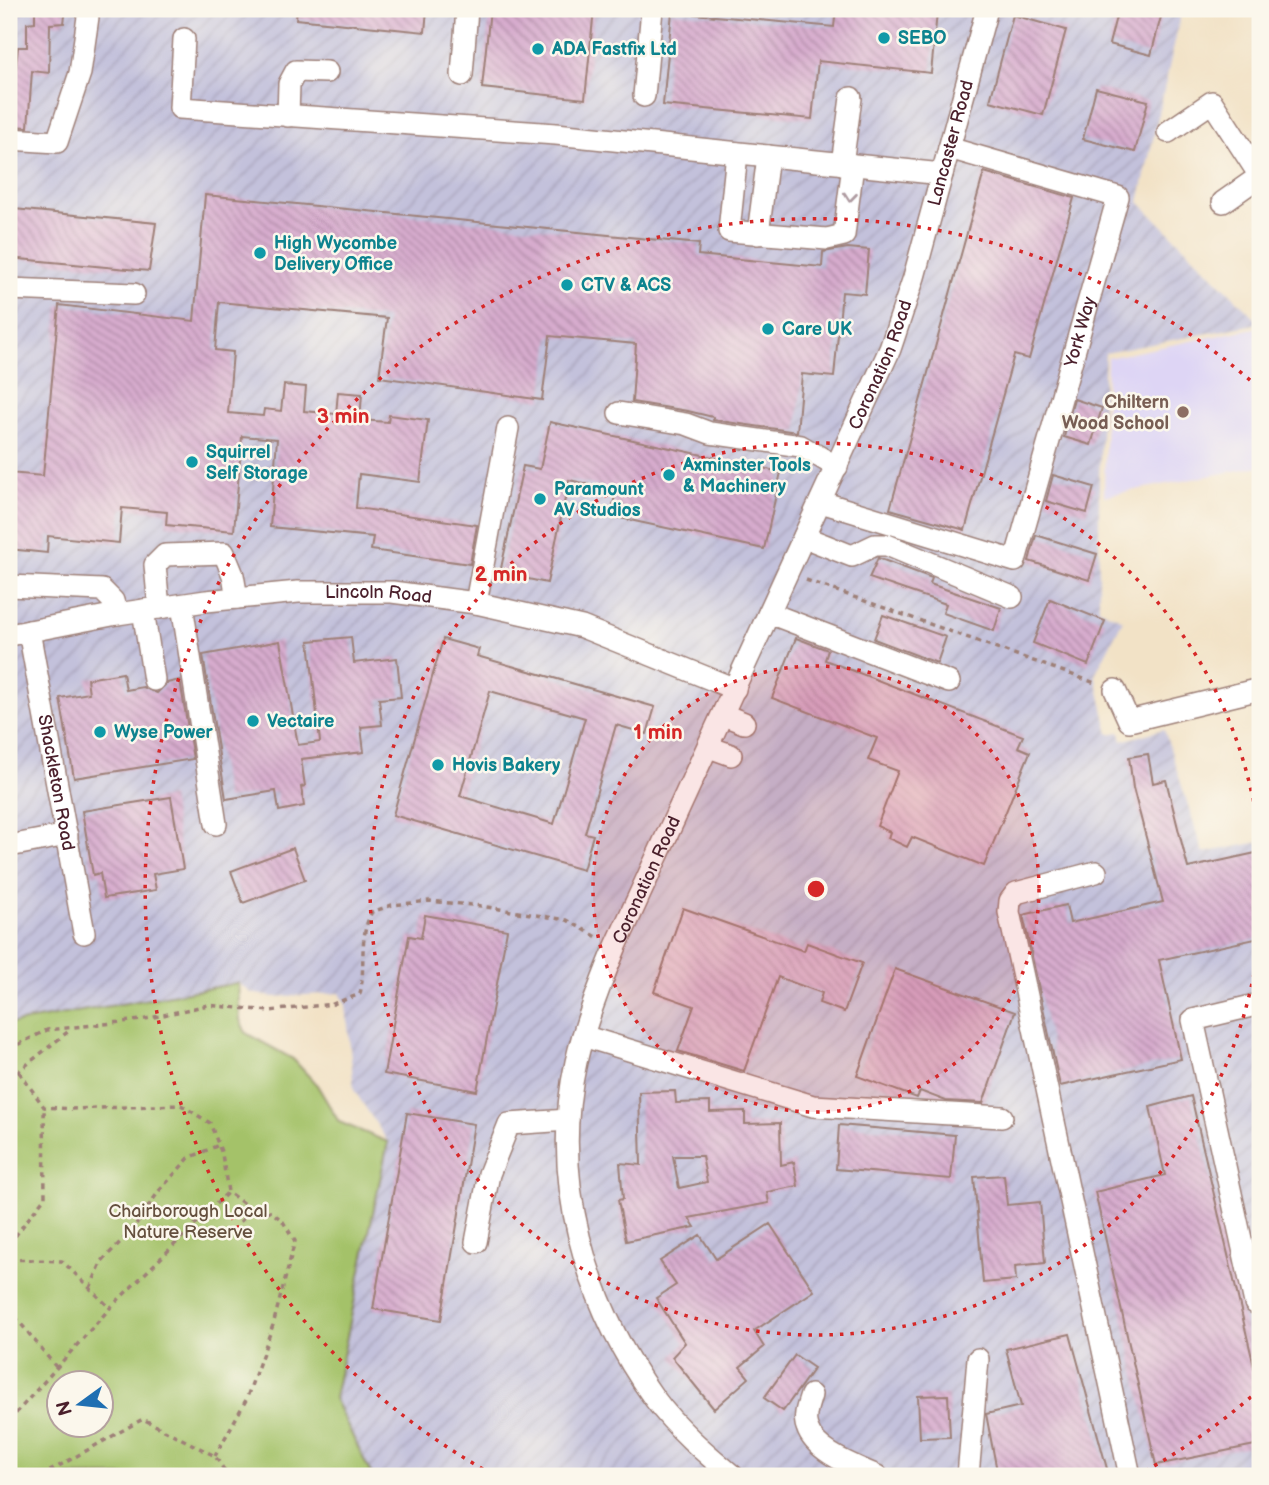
<svg xmlns="http://www.w3.org/2000/svg" width="1269" height="1485" viewBox="0 0 1269 1485" font-family="'Balsamiq Sans',sans-serif">
<defs>
<pattern id="industrial-furrows" width="10" height="10" patternUnits="userSpaceOnUse" patternTransform="scale(1.75)"><rect width="10" height="10" fill="#c3c1db"/><path d="M-1 1l2-2M0 10L10 0M9 11l2-2" fill="none" stroke="#a9a5bc"/></pattern>
<pattern id="building-back-hatch" width="6" height="6" patternUnits="userSpaceOnUse" patternTransform="scale(1.75)"><rect width="6" height="6" fill="#d7acce"/><path d="M-1 5l2 2M0 0l6 6M5-1l2 2" fill="none" stroke="#b08ba7"/></pattern>
</defs>
<rect width="100%" height="100%" fill="#fbf7ec"/>
<filter id="ink" filterUnits="userSpaceOnUse"><feTurbulence type="fractalNoise" baseFrequency=".0143" numOctaves="2"/><feDisplacementMap in="SourceGraphic" scale="14" xChannelSelector="R" yChannelSelector="G"/><feConvolveMatrix kernelMatrix="1 2 1 2 8 2 1 2 1" color-interpolation-filters="sRGB"/></filter>
<filter id="wash" filterUnits="userSpaceOnUse"><feTurbulence type="fractalNoise" baseFrequency=".00686" numOctaves="4" result="noise"/><feDisplacementMap in="SourceGraphic" scale="28" xChannelSelector="R" yChannelSelector="G"/><feGaussianBlur stdDeviation="1.57" result="paint"/><feColorMatrix in="noise" values="0 0 0 0 0 0 0 0 0 0 0 0 0 0 0 0 0 1.4 0 .05"/><feComposite in="paint" operator="in"/></filter>
<g filter="url(#wash)">
<rect width="100%" height="100%" fill="#f2e2c6"/>
<path fill="#ded5f5" d="M1260,327V466L1104,496L1107,358Z"/>
<path fill="url(#industrial-furrows)" d="M11,9H1182L1139,202L1260,323L1105,353L1099,477V609L1123,620L1095,674L1109,734L1120,732L1122,741L1164,729L1203,853L1260,842V1476H372L334,1398L388,1142L354,1090L346,1005L340,993L273,997L251,993L238,983L9,1024V16Z"/>
<path fill="#a4c269" stroke="#77704a" stroke-width="2" fill-rule="evenodd" d="M238,983L240,1020L246,1033L293,1059L317,1085L339,1122L388,1142L334,1398L372,1476H9V1024ZM60,1384H102V1426H60Z"/>
<g id="blocks">
<path fill="url(#building-back-hatch)" fill-rule="evenodd" d="M35,9H66L64,23L50,24L49,73L32,71L28,127L9,126V82H14L18,47H27V23L35,22Z
M297,9H427L425,32L296,19Z
M490,9H594L585,99L482,88Z
M836,9H901L937,13L931,73L818,61L812,119L663,105L672,12L834,27Z
M1118,9H1163L1151,55L1109,44Z
M1013,15L1066,30L1043,115L990,101Z
M1096,88L1148,101L1135,152L1083,139Z
M984,172L1074,198L1029,359L1014,355L965,530L890,509Z
M205,195L699,244L698,255L822,267L823,252L848,248L869,250L865,294L842,292L834,377L802,374L797,432L713,420V417L688,411L632,402L636,344L550,336L542,400L379,377L387,318L219,302L215,350L233,352L228,413L263,416L264,409L281,411L284,385L306,387L304,411L336,414L338,392L362,394L360,420L388,422L389,415L428,420L420,482L359,474L356,508L477,525L470,564L371,550L373,537L270,527L277,439L242,436L234,531L166,525L167,512L122,508L119,543L48,536L47,553L9,549V473L43,476L59,305L194,321Z
M14,209L156,223L149,271L9,258Z
M1074,399L1102,408L1091,445L1064,437Z
M550,422L781,472L764,549L611,516L616,490L569,480L547,583L500,573L523,466L540,469Z
M1053,475L1094,487L1087,513L1046,501Z
M1036,535L1097,554L1089,580L1029,561Z
M878,558L932,578L930,584L1001,608L994,631L943,613L946,604L869,578Z
M1050,599L1105,621L1088,665L1033,643Z
M883,615L946,637L937,663L874,639Z
M351,637L354,663L397,658L401,697L379,699L382,725L361,727L364,752L301,759L305,786L301,787L304,806L279,811L276,791L226,799L203,655L280,641L298,745L320,742L309,641Z
M796,638L828,650L825,660L1023,736L1018,747L1030,752L984,866L912,837L907,847L888,838L890,832L877,826L898,771L868,760L877,738L772,698Z
M443,639L479,649L477,656L655,707L647,734L616,725L585,833L593,835L583,870L393,815ZM490,691L585,718L554,824L460,796Z
M123,673L126,690L143,687L157,693L167,683L180,680L193,759L74,778L60,698L89,693L87,679Z
M1148,754L1153,783L1166,780L1188,868L1260,852V938L1159,960L1181,1059L1060,1086L1023,915L1066,905L1070,923L1163,902L1133,788L1129,757Z
M171,797L183,869L153,874L156,890L104,898L100,873L93,875L82,811Z
M293,848L305,880L243,903L231,871Z
M683,908L804,951L807,943L862,963L844,1012L819,1003L822,993L778,977L744,1071L678,1051L694,1006L654,992Z
M425,915L507,930L477,1091L384,1074L409,936L421,938Z
M895,969L1015,1012L983,1103L946,1101L920,1091L917,1098L857,1076Z
M675,1091L676,1103L710,1102V1112L745,1111V1124L780,1123L781,1165L794,1162L798,1186L767,1192L769,1203L689,1218L695,1227L626,1241L618,1200L623,1199L620,1163L641,1165L639,1092ZM673,1156H702L707,1182L679,1188Z
M1191,1096L1260,1392V1444L1156,1465L1095,1192L1165,1175L1150,1107Z
M407,1113L474,1124L441,1320L373,1309Z
M839,1125L955,1135L951,1179L836,1169Z
M1004,1175L1007,1205L1040,1202L1045,1263L1015,1266L1016,1280L983,1283L974,1177Z
M770,1224L814,1291L754,1331L764,1347L740,1367L749,1378L714,1409L672,1357L685,1343L656,1298L676,1285L660,1261L700,1235L716,1259Z
M1070,1334L1109,1476H998L986,1414L1021,1406L1006,1349Z
M795,1355L814,1368L783,1411L764,1398Z
M948,1395L950,1437L920,1438L918,1396Z"/>
</g>
</g>
<g filter="url(#ink)">
<use href="#blocks" fill-opacity="0" stroke="#9e8078" stroke-width="2"/>
<g fill="none" stroke-linecap="round" stroke-linejoin="round">
<defs>
<g id="minor">
<path d="M184,39L180,108L556,134L942,174"/>
<path d="M462,75L467,9"/>
<path d="M644,96L652,9"/>
<path d="M288,116L289,84L296,71L327,72"/>
<path d="M1168,132L1212,102L1260,176"/>
<path d="M9,139L57,142L80,73L88,17"/>
<path d="M737,153L729,231L827,239L844,235L853,165"/>
<path d="M842,164L851,98"/>
<path d="M1223,202L1260,176"/>
<path d="M758,234L768,156"/>
<path d="M9,289L134,294"/>
<path d="M619,413L686,424L710,433L801,446L837,467"/>
<path id="s1" d="M821,502L1015,561L1118,197L949,148"/>
<path d="M804,537L852,556L875,545H887L1012,597"/>
<path d="M9,586L102,590L113,601L117,614"/>
<path d="M476,603L508,428"/>
<path d="M182,605L216,824"/>
<path d="M159,608L155,565L165,555L224,553L233,575L237,598"/>
<path d="M143,610L154,680"/>
<path d="M769,613L949,682"/>
<path id="s2" d="M29,631L84,933"/>
<path id="s3" d="M9,635L117,614L206,601L298,592H392L476,603L582,627L735,689"/>
<path d="M1115,690L1129,721L1260,689"/>
<path d="M724,715L744,723"/>
<path d="M709,747L731,755"/>
<path d="M9,846L67,835"/>
<path d="M1096,872L1016,893L1010,901L1009,912L1130,1476"/>
<path d="M1260,1004L1193,1020L1255,1303L1260,1301"/>
<path d="M583,1036L813,1106L1002,1117"/>
<path d="M476,1242L489,1174L509,1124L568,1120"/>
<path d="M811,1395C808,1405 803,1417 807,1427C815,1453 855,1466 877,1476"/>
<path id="s4" d="M733,1476C705,1453 676,1428 654,1398C585,1302 550,1179 576,1062C585,1022 600,984 616,946L890,349L914,277L987,9"/>
<path d="M968,1476L978,1359"/>
</g>
</defs>
<use href="#minor" stroke="#9e8078" stroke-width="24"/>
<path stroke="#9e8078" stroke-width="3.5" stroke-dasharray="5 5" stroke-linecap="butt" d="M806,580L1098,684
M9,1049L47,1030L141,1020L208,1005L269,1011L333,1004L360,994C366,965 358,937 372,912L392,905L430,901L481,906L567,920L599,938
M19,1072L44,1107L72,1109L181,1105L210,1123L222,1154L228,1192L252,1210L271,1212L282,1220L295,1241L273,1325L246,1400L215,1456
M9,1079L70,1030
M240,1222L252,1210
M9,1244L45,1197L44,1107
M9,1259L62,1261L110,1308
M90,1288L102,1261L132,1230L159,1191L189,1158L219,1145
M9,1309L56,1367
M9,1421L110,1308L228,1192
M41,1476L143,1419L215,1456L228,1476"/>
<use href="#minor" stroke="#fff" stroke-width="21"/>
</g>
<defs><path id="oneway-chevron" d="M-2-3.5L2.5 0L-2 3.5" fill="none" stroke-width="1.6" stroke-linecap="round" stroke-linejoin="round" transform="scale(1.75)"/></defs>
<use stroke="#ae9aa0" href="#oneway-chevron" transform="translate(850 197) rotate(96)"/>
</g>
<circle cx="816" cy="889" r="223" fill="#d62828" fill-opacity=".12"/>
<g fill="none" stroke="#d62828" stroke-width="3.5" stroke-dasharray="3.5 7">
<circle cx="816" cy="889" r="223"/>
<path d="M1260 932A446 446 0 1 1 1260 846"/>
<path d="M1259 1390A669 669 0 0 1 1140 1474M492 1474A669 669 0 1 1 1259 388"/>
</g>
<g fill="#0f9aa8" stroke="#fbf7ec" stroke-width="2.5">
<circle cx="884" cy="38" r="7"/>
<circle cx="538" cy="49" r="7"/>
<circle cx="260" cy="253" r="7"/>
<circle cx="567" cy="285" r="7"/>
<circle cx="768" cy="329" r="7"/>
<circle cx="192" cy="462" r="7"/>
<circle cx="669" cy="475" r="7"/>
<circle cx="540" cy="499" r="7"/>
<circle cx="253" cy="721" r="7"/>
<circle cx="100" cy="732" r="7"/>
<circle cx="438" cy="765" r="7"/>
</g>
<circle fill="#8d6e63" stroke="#fbf7ec" stroke-width="2.5" cx="1183" cy="412" r="7"/>
<g text-anchor="middle" stroke-width="5" stroke-linejoin="round" paint-order="stroke">
<g font-size="18" font-weight="bold" fill="#0d838f" stroke="#fbf7ec" text-anchor="start">
<text x="898" y="44">SEBO</text>
<text x="552" y="55">ADA Fastfix Ltd</text>
<text x="274" y="249">High Wycombe<tspan x="274" dy="21">Delivery Office</tspan></text>
<text x="581" y="291">CTV &amp; ACS</text>
<text x="782" y="335">Care UK</text>
<text x="206" y="458">Squirrel<tspan x="206" dy="21">Self Storage</tspan></text>
<text x="683" y="471">Axminster Tools<tspan x="683" dy="21">&amp; Machinery</tspan></text>
<text x="554" y="495">Paramount<tspan x="554" dy="21">AV Studios</tspan></text>
<text x="267" y="727">Vectaire</text>
<text x="114" y="738">Wyse Power</text>
<text x="452" y="771">Hovis Bakery</text>
</g>
<g font-size="18" fill="#4a1f2b" stroke="#fbf7ec">
<text dy="6" stroke="none"><textPath href="#s4" startOffset="1461">Lancaster Road</textPath></text>
<text dy="6" stroke="none"><textPath href="#s1" startOffset="441">York Way</textPath></text>
<text dy="6" stroke="none"><textPath href="#s4" startOffset="1228">Coronation Road</textPath></text>
<text dy="6" stroke="none"><textPath href="#s3" startOffset="373">Lincoln Road</textPath></text>
<text dy="6" stroke="none"><textPath href="#s2" startOffset="154">Shackleton Road</textPath></text>
<text dy="6" stroke="none"><textPath href="#s4" startOffset="662">Coronation Road</textPath></text>
</g>
<g font-size="18" font-weight="bold" fill="#785e54" stroke="#fbf7ec" text-anchor="end">
<text x="1169" y="408">Chiltern<tspan x="1169" dy="21">Wood School</tspan></text>
</g>
<g font-size="18" fill="#65503e" stroke="#fbf7ec">
<text x="188" y="1217">Chairborough Local<tspan x="188" dy="21">Nature Reserve</tspan></text>
</g>
</g>
<circle cx="816" cy="889" r="10" fill="#d62828" stroke="#fbf7ec" stroke-width="3.5"/>
<g font-size="21" text-anchor="middle" font-weight="bold" fill="#d62828" stroke="#fbf7ec" stroke-width="5" stroke-linejoin="round" paint-order="stroke">
<text x="343" y="423">3 min</text>
<text x="501" y="581">2 min</text>
<text x="658" y="739">1 min</text>
</g>
<rect width="1269" height="1485" fill="none" stroke="#fbf7ec" stroke-width="35"/>
<g transform="translate(80 1404) rotate(255)"><circle r="33" fill="#fbf7ec" stroke="#b4a19f" stroke-width="2"/>
<path d="M0-5L12 26L0 18L-12 26Z" fill="#1f6fb2"/>
<text y="-10" font-size="19" font-weight="bold" text-anchor="middle" fill="#4a1f2b">N</text>
</g>
</svg>
